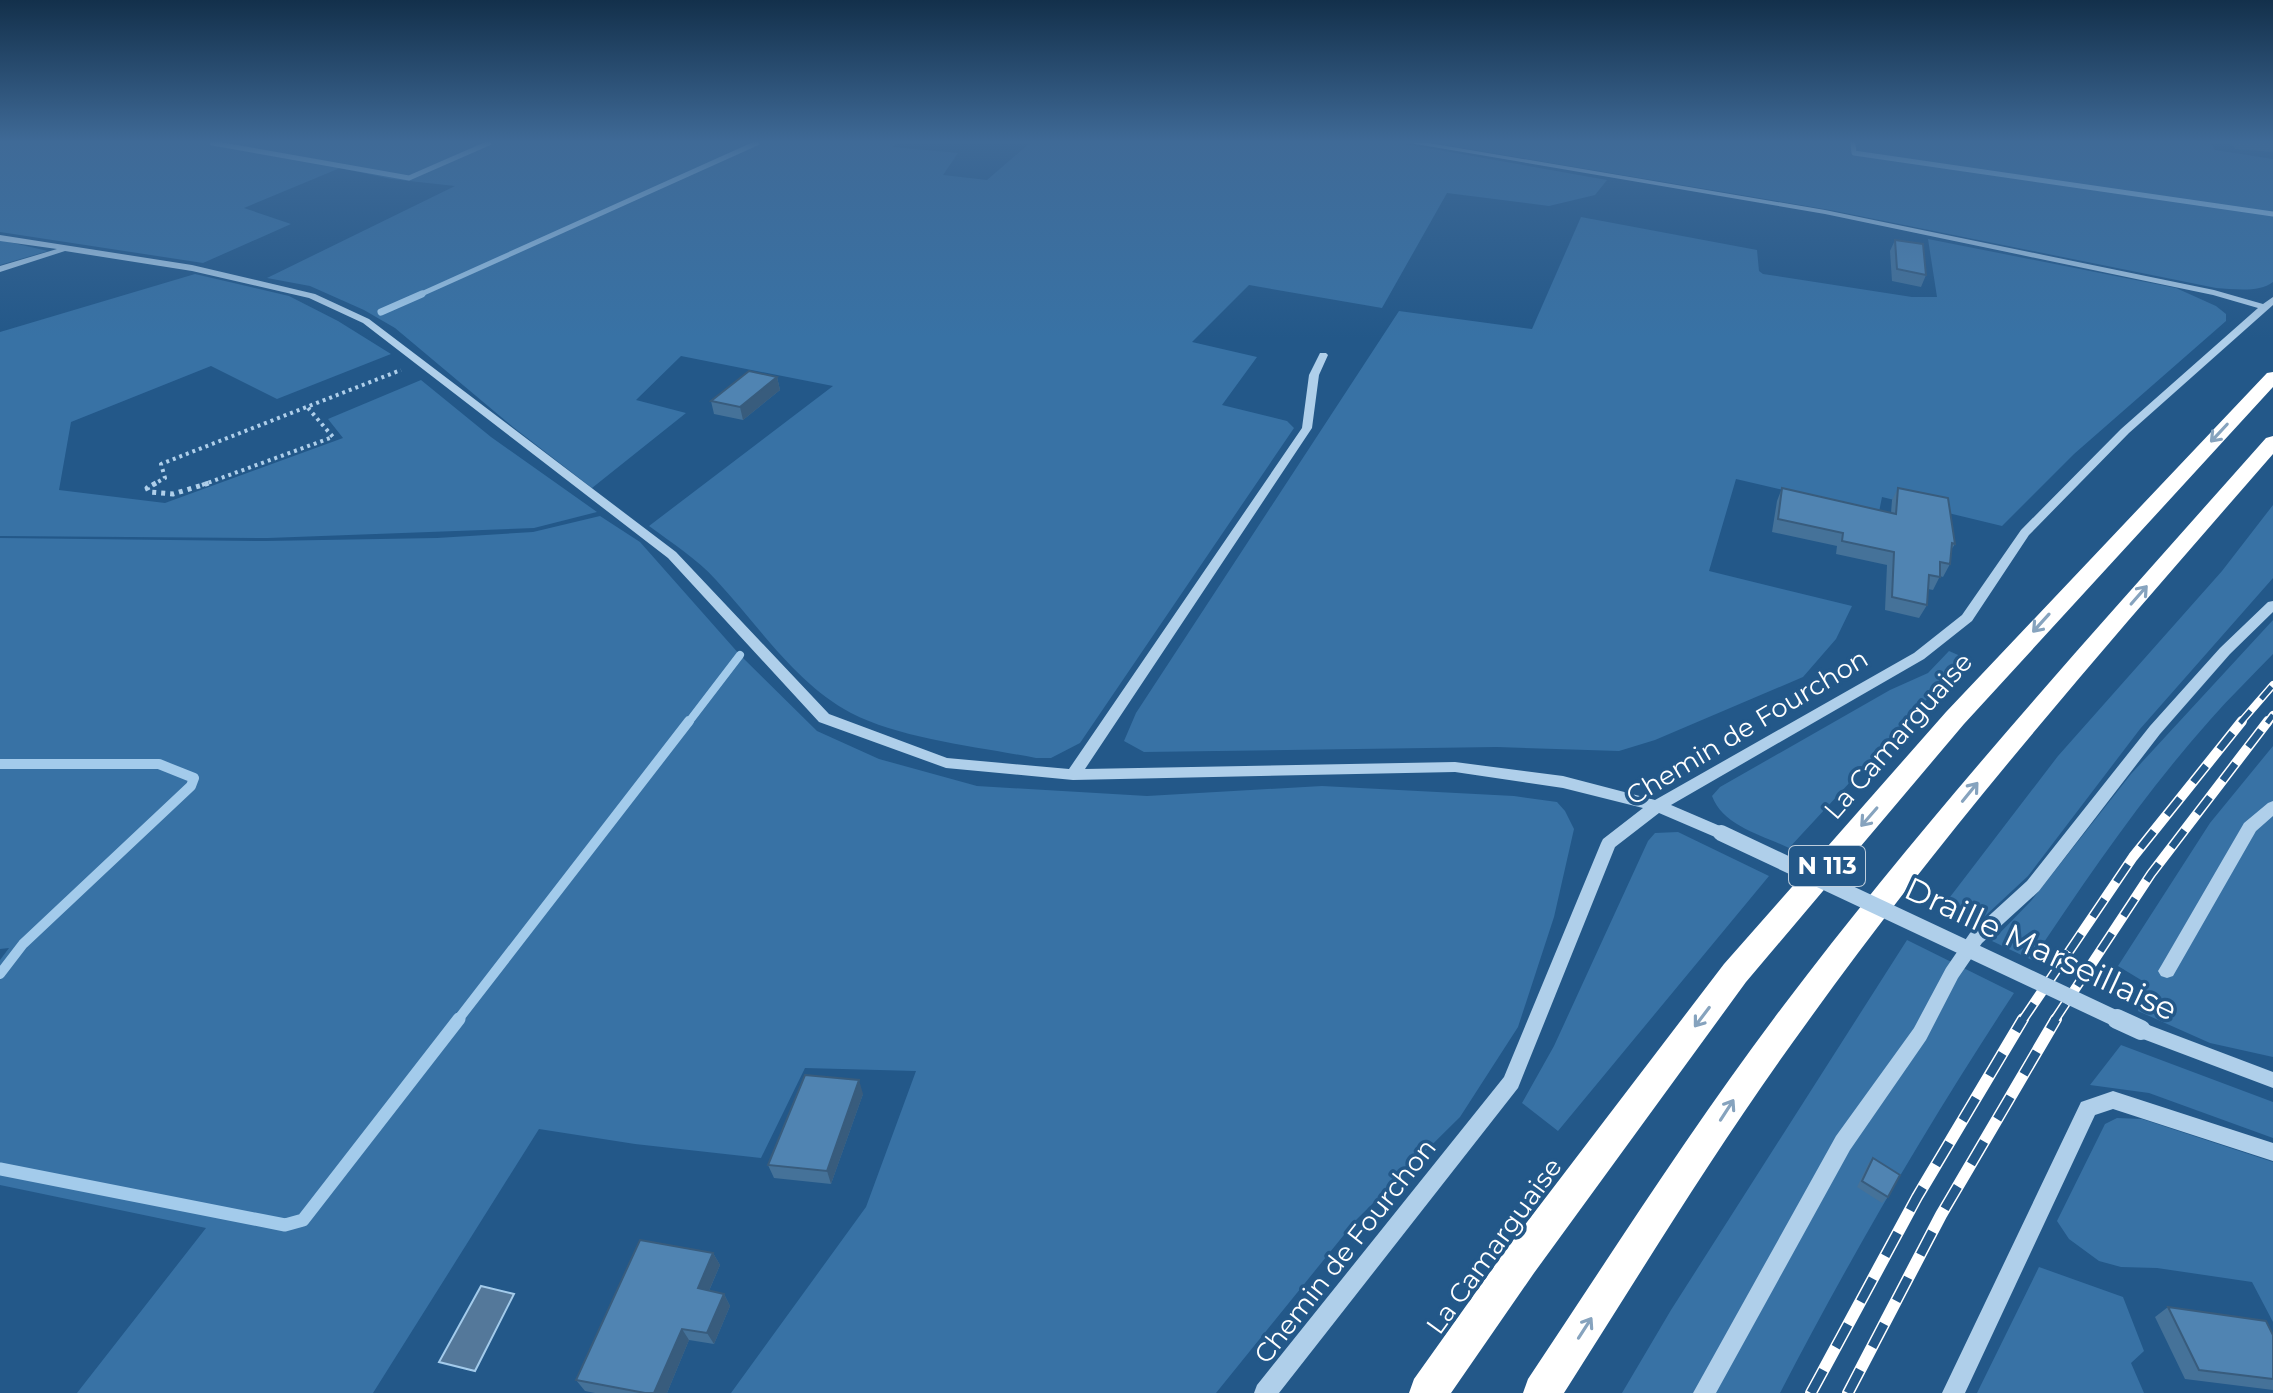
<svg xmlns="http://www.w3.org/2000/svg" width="2273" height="1393" viewBox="0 0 2273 1393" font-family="Montserrat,sans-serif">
<rect width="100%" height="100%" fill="#235889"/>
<path fill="#3872a5" d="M0,143H897L893,147L958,153L943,175L987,180L1030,143H1399L1607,180L1595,195L1549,206L1447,193L1382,308L1249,285L1192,342L1257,357L1222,405L1287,421L1294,428L1080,743L1051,758H1036C980,747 901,739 851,713C795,683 758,625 716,580C697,559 672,543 649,526L833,386L681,356L636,400L686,413L592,488L513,427L395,328L364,310L310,286L267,278L455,186L391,179L340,168L244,208L291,224L203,263L0,232Z
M1432,143H2210L2215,150L2273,159V282C2259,293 2234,289 2216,288L1830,210Z
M1581,217L1757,250L1759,271L1763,274L1912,297H1937L1928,239L2176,288L2216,306L2226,314V321L2074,454L2002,526L1882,497L1879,512L1736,479L1709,571L1852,606L1836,639L1803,677L1655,740L1619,751L1497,747L1144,752L1124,741L1136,713L1399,311L1532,329Z
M0,240L48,251L0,265Z
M195,274L289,296L338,321L391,354L277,399L211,366L71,422L59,490L165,503L343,438L328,419L421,380L491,437L597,512L534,528L268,538L0,536V332Z
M2273,505V578L2140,729L2028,876L1970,930L1937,914L2058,756L2222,571Z
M600,516L640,542L740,655L817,731L879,759L977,786L1147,796L1322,786L1514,796L1557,802L1565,811L1574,829L1554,917L1518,1027L1460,1117L1356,1220L1216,1393H731L866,1207L916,1071L805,1068L761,1158L635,1144L539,1129L373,1393H77L206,1228L0,1185V960L9,948L0,949V538L265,541L437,538L533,532Z
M2273,620V654C2252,676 2230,697 2210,720C2144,794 2087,878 2032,960L1992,941L2031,901L2131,774Z
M1949,651L1965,658L1789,848C1762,835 1723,826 1712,796L1720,787L1890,690L1928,673Z
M2273,746V1057L2210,1043L2138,1011L2146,983L2118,966L2210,823Z
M1678,832L1769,876L1558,1131L1522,1103L1554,1046L1648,841L1655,833Z
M1907,940L2014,993C1929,1122 1851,1256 1780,1393H1622L1671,1310Z
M2121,1045L2273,1102V1138L2149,1093L2090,1085Z
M2117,1118L2142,1119L2273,1162V1322L2252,1282L2157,1268L2121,1267L2099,1261L2069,1239L2057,1221L2105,1124Z
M2039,1267L2123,1297L2144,1351L2131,1363L2144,1393H1977Z"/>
<path fill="#54789a" stroke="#a3cbeb" stroke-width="2" d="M481,1286L514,1294L475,1371L439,1362Z"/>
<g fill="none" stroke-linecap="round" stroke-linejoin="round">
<path stroke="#a3cbeb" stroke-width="5" d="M212,143L409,178L489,143
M1853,143L1854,153L2273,214
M417,296L757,143"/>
<path stroke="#a3cbeb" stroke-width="7" d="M381,312L422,294"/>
<path stroke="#a3cbeb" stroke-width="8" d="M688,723L740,655"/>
<path stroke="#a3cbeb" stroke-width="10" d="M0,764H159L194,778L191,786L23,944L0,974
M457,1021L689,721"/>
<path stroke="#a3cbeb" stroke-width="13" d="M0,1169L285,1225L303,1220L459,1019"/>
<path stroke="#afcfea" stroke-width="4" stroke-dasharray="3 4" stroke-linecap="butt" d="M152,485L165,478L161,464L401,370
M202,485L333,437L308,408"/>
<path stroke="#afcfea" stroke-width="5" stroke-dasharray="4 5" stroke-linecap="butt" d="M156,483L147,488L149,492L173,494L209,483"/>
<path fill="#afcfea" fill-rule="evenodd" d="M1410,143H1429L1825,210L2214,290L2263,304L2273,297V305L2129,433L2029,535L1972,621L1924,659L1671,805L1727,829L1729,833L1727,837L1721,839L1715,837L1659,813L1615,847L1518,1088L1279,1393H1254L1257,1385L1504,1077L1601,843L1603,839L1643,808L1563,788L1455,772L1073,780L946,768L819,722L668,558L363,323L309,298L192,271L65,251L0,272V266L57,249L0,241V235L192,265L315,294L369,319L676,552L829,714L947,758L1069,769L1302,428L1309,375L1320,353H1326L1328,355L1319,375L1312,428L1085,769L1455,762L1563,776L1655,800L1914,653L1962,615L2021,530L2121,429L2258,308L2213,295L1825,214Z
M2273,601V612L2230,654L2160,734L2039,891L1982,943L1958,978L1926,1040L1850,1150L1716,1393H1693L1836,1136L1914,1028L1946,968L1970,933L2027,881L2150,726L2220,648L2268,602Z
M2273,801V816L2256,831L2173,976L2167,978L2161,976L2158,971L2161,966L2244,823L2268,803Z
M2141,1022L2273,1072V1088L2135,1036L2132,1030L2135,1024Z
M2113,1091L2273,1143V1161L2113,1109L2095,1115L1965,1393H1942L2081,1102Z"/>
<path fill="#fff" fill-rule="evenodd" d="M2273,372V387L1964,724L1746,982L1534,1273L1451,1393H1409L1414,1379L1508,1247L1724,964L1946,712L2267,373Z
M2273,436V454C2112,639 1949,824 1806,1024C1719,1143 1643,1269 1564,1393H1523L1528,1379C1612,1253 1693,1125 1784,1005C1934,807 2102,623 2266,438Z"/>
<defs>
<path id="rail-far2" d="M2240,723L2273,685
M2267,723L2273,715"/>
<path id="rail-far1" d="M2022,1021L2133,857L2242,721
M2054,1021L2151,874L2268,721"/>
<path id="rail" d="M1811,1393L1917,1197L2023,1019
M1848,1393L1941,1215L2056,1019"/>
</defs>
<use href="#rail-far2" stroke="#fff" stroke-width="8"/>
<use href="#rail-far1" stroke="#fff" stroke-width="10"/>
<use href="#rail" stroke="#fff" stroke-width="12"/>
<use href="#rail-far2" stroke="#235889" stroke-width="5" stroke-dasharray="16" stroke-linecap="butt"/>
<use href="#rail-far1" stroke="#235889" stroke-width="7" stroke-dasharray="21" stroke-linecap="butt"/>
<use href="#rail" stroke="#235889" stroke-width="9" stroke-dasharray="26" stroke-linecap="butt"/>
<path stroke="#afcfea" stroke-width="16" d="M1721,833L2121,1021"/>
<path stroke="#afcfea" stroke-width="20" d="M2117,1019L2141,1030"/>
</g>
<path fill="#457299" d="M2231,143H2273V152L2235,149Z
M1895,240L1926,275L1921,287L1892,281L1890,251Z
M777,377L780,390L743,420L714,414L711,401Z
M1782,488L1891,513L1892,500L1898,488L1955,544L1951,550L1950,564L1943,577L1940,576L1933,590L1928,589L1927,605L1919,618L1885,610L1887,565L1836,554L1837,546L1772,532L1777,501Z
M863,1094L831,1184L774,1178L768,1165Z
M1873,1158L1888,1197L1882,1203L1857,1187L1868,1164Z
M713,1253L720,1265L709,1291L724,1294L730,1306L714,1344L689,1340L667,1393H595L585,1391L576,1380Z
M2168,1307L2273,1335V1390L2185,1379L2155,1317Z"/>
<path fill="#385c7d" d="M777,377L780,390L743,420L740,407Z
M859,1080L863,1094L831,1184L827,1171Z
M713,1253L720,1265L705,1300L698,1288Z
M724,1294L730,1306L714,1344L707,1333Z
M682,1329L689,1340L667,1393H654Z"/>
<path fill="#5084b2" stroke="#385c7d" stroke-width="2" d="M1895,240L1923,244L1926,275L1897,269Z
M749,371L777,377L740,407L711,401Z
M1782,488L1896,514L1898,488L1948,498L1955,544L1952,543L1950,564L1940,562V577L1929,575L1927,605L1892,597L1894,552L1842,541L1843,533L1778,519Z
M805,1075L859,1080L827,1171L768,1165Z
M1873,1158L1900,1175L1888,1197L1862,1181Z
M640,1240L713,1253L698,1288L724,1294L707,1333L682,1329L654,1393H645L576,1380Z
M2168,1307L2266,1321L2273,1335V1379L2199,1370Z"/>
<defs><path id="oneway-shaft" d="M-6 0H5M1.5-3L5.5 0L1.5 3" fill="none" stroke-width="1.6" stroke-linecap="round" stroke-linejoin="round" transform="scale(2)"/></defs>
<g stroke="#86a3be">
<use href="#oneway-shaft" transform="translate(2219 433) rotate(133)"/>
<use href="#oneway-shaft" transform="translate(2139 595) rotate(-49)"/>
<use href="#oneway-shaft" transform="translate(2041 623) rotate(132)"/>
<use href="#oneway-shaft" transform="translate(1970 792) rotate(-51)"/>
<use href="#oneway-shaft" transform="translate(1869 817) rotate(131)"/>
<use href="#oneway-shaft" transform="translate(1702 1017) rotate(127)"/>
<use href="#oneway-shaft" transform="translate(1727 1110) rotate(-57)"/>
<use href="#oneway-shaft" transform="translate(1585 1328) rotate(-57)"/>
</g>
<linearGradient id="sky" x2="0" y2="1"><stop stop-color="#13304b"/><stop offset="0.42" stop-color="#3f6a97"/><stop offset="1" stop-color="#3f6a97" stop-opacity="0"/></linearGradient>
<rect width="2273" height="338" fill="url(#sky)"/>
<g text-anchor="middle" stroke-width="7" stroke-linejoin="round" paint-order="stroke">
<rect fill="#235889" stroke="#bdcddc" stroke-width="2" x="1789" y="846" width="76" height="40" rx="6"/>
<g font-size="24" font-weight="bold" fill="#fff">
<text x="1827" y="874">N 113</text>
</g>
<g font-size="26" fill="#fff" stroke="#235889">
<text transform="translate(1747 727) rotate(-31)" y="9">Chemin de Fourchon</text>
<text transform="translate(1898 736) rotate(-49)" y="9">La Camarguaise</text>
<text transform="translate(1494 1246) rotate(-54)" y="9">La Camarguaise</text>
<text transform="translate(1345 1251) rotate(-52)" y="9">Chemin de Fourchon</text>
</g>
<g font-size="32" fill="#fff" stroke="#235889">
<text transform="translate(2041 949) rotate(25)" y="11">Draille Marseillaise</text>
</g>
</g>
</svg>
